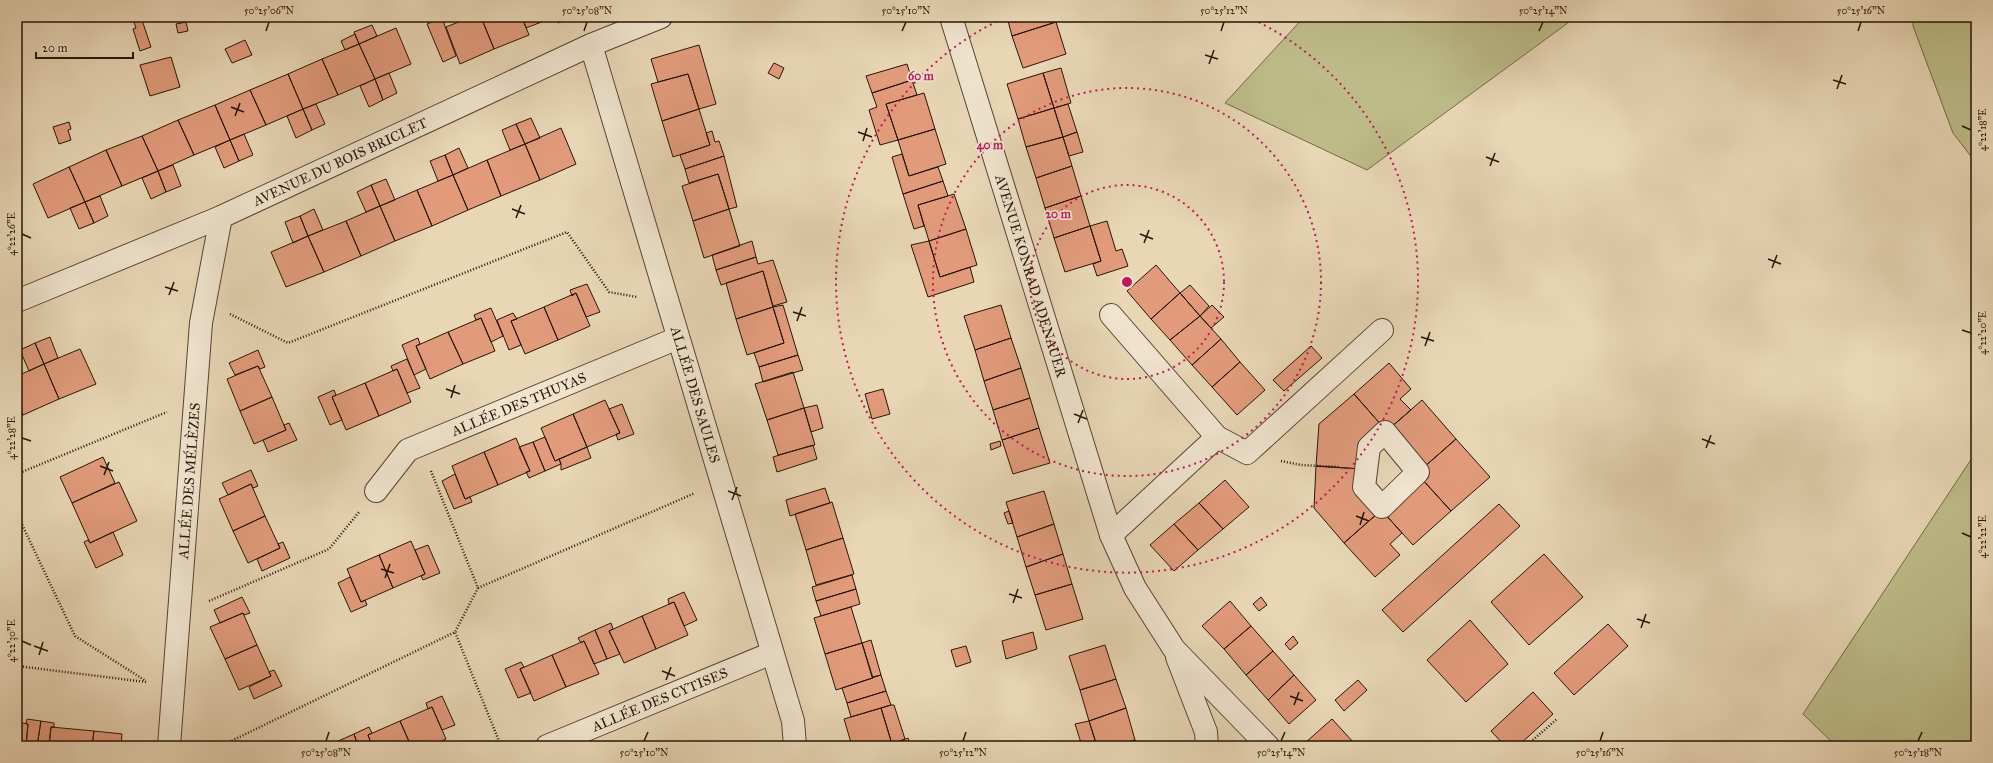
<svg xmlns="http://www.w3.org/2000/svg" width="1993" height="763" viewBox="0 0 1993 763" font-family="'IM FELL Great Primer',serif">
<rect width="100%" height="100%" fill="#e8d6b5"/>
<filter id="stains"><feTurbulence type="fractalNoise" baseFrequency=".005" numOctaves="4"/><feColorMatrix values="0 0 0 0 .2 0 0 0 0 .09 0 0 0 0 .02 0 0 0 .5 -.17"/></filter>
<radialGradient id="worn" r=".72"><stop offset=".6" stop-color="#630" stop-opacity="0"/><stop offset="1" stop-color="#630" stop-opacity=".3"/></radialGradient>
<path fill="#bdbc89" stroke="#726848" d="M1304,17H1576L1367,170L1225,103Z
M1913,17H1976V163L1953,133L1913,26Z
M1976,452V746H1836L1803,714Z"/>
<path fill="#e19b7b" stroke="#271406" d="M132,17H141L151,47L140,51L133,29L136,28Z
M471,17H481L494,49L460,64L446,27Z
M481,17H522L529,35L494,49Z
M522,17H537L539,23L526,28Z
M537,17H553L539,23Z
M555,17H574L558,23Z
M1007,17H1054L1056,22L1012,36Z
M442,18L456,56L443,62L427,24Z
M186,22L188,31L178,33L176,24Z
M1056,22L1066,54L1023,68L1012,36Z
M372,25L377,36L359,44L354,32Z
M396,28L411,64L375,79L359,44Z
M355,34L359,44L345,50L341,41Z
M245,40L252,55L232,63L225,49Z
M359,44L375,79L338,95L322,59Z
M699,45L716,104L699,109L688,74L658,82L651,59Z
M171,57L180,87L150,96L140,65Z
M322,59L338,95L303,109L288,74Z
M774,63L784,68L779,79L768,73Z
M907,64L912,80L872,93L866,76Z
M1061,68L1071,103L1054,108L1043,73Z
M389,73L397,93L383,100L375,79Z
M1043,73L1054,108L1018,119L1007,84Z
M288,74L303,109L266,125L250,90Z
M688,74L699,109L662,121L651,84Z
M375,79L383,100L369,107L360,86Z
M912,80L917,95L886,104L898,140L880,145L869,110L877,107L872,93Z
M250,90L266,125L230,140L215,105Z
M924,93L935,129L898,140L886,104Z
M316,104L325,124L312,130L303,109Z
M1068,104L1077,132L1063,137L1054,108Z
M215,105L230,140L194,155L178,120Z
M1054,108L1063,137L1026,147L1018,119Z
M303,109L312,130L296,138L287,116Z
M699,109L710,145L673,157L662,121Z
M531,118L540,138L525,144L516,124Z
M178,120L194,155L158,171L142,136Z
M69,122L71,129L68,130L71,140L59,144L53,127Z
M516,124L525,144L510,150L502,130Z
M561,128L576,164L540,180L525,144Z
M935,129L946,164L909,176L898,140Z
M712,131L715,142L719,141L724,156L685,169L680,155L710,145L706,133Z
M1077,132L1083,152L1069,156L1063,137Z
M244,134L253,155L239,161L230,140Z
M142,136L158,171L122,186L106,150Z
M1063,137L1072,166L1036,178L1026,147Z
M230,140L239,161L224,168L215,147Z
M525,144L540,180L501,196L487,160Z
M459,148L468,168L453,175L445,155Z
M106,150L122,186L85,202L69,167Z
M902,154L909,176L938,167L943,181L903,194L892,157Z
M445,155L453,175L438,181L430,161Z
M724,156L737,207L729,209L718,174L689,183L685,169Z
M487,160L501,196L468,210L453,175Z
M173,165L181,186L166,192L158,171Z
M1072,166L1081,196L1045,208L1036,178Z
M69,167L85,202L48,218L33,184Z
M158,171L166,192L151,199L142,178Z
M718,174L729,209L693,221L682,186Z
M453,175L468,210L432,226L417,190Z
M386,179L395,200L380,206L371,185Z
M943,181L948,196L918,205L924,226L914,229L903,194Z
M371,185L380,206L366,212L357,192Z
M417,190L432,226L395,241L380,206Z
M954,194L966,229L929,241L918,205Z
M100,196L108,216L94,223L85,202Z
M1081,196L1090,226L1054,238L1045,208Z
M85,202L94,223L79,229L70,208Z
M380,206L395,241L361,256L346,221Z
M314,209L323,230L308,236L300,216Z
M729,209L740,246L704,258L693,221Z
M300,216L308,236L293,243L285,222Z
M17,218L22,229L17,231Z
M346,221L361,256L324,272L308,236Z
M1107,221L1116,251L1122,249L1128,266L1097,276L1093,264L1101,261L1090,226Z
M1090,226L1101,261L1065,272L1054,238Z
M966,229L977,265L940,277L929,241Z
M308,236L324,272L286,287L271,252Z
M752,241L756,257L716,270L712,255Z
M929,241L940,277L970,267L974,282L928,297L911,245Z
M756,257L758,264L773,260L787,302L773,306L763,271L721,285L716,270Z
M1156,265L1180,293L1151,319L1127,291Z
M763,271L773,307L736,319L726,283Z
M587,284L600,312L586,317L576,293L572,296L570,290Z
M1190,285L1209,306L1200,316L1180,293Z
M576,293L590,326L558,340L544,307Z
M1180,293L1200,316L1170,340L1151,319Z
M783,305L798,355L759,367L754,353L784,343L773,307Z
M1001,305L1011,338L975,350L964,316Z
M1212,305L1224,317L1211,328L1200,316Z
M544,307L558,340L525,354L511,321Z
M773,307L784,343L747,355L736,319Z
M491,308L503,336L491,342L481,318L476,320L474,315Z
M513,313L517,319L511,321L521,345L509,350L497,320Z
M1200,316L1221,339L1192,365L1170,340Z
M481,318L495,351L463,364L448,332Z
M448,332L463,364L430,379L416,346Z
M50,337L58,358L44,364L35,343Z
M418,338L420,344L416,346L426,369L414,375L402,345Z
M1011,338L1021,368L984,381L975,350Z
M1221,339L1240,362L1212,387L1192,365Z
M35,343L44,364L29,371L20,350Z
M1311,346L1322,358L1284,391L1273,380Z
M80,349L96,384L59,399L44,364Z
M258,350L265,367L260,369L258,366L235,375L229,363Z
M798,355L803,370L763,382L759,367Z
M407,359L420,388L407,393L397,369L393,371L391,366Z
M1240,362L1265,390L1237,415L1212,387Z
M1389,363L1411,389L1400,399L1411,410L1389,429L1383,427L1354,394Z
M44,364L59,399L23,415L17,401V376Z
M258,366L272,397L240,411L227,379Z
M1021,368L1030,398L993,410L984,381Z
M397,369L411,402L379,416L365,383Z
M793,372L804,408L767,420L755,384Z
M365,383L379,416L346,430L332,397Z
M883,389L890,414L872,419L865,394Z
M334,390L336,395L332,397L342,420L330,425L318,397Z
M1354,394L1383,427L1361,469L1316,466L1319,424Z
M272,397L286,430L254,444L240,411Z
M1030,398L1039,428L1002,440L993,410Z
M605,400L620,433L587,447L573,414Z
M1422,400L1456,439L1423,468L1389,429Z
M17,401L23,415L17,417Z
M622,404L634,434L618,440L616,434L620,433L609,409Z
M817,405L823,428L811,432L804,408Z
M804,408L815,445L778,455L767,420Z
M573,414L587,447L555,461L541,428Z
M289,423L297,440L268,452L263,440L286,430L284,425Z
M1039,428L1050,463L1013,474L1002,440Z
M545,437L555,461L559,459L561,464L545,471L533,442Z
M516,438L530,471L498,485L484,452Z
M1456,439L1490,477L1451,511L1421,478L1423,468Z
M1000,441L1001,446L991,450L990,444Z
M533,442L545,471L529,478L526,472L530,471L519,447Z
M813,445L817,459L777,472L773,457Z
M587,447L591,458L561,470V464L559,459Z
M484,452L498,485L465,499L452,466Z
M103,457L115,483L72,503L60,477Z
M1316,466L1361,469L1378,513L1344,543L1314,508Z
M251,470L258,486L253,488L251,484L228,495L222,483Z
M455,474L465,499L470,497L472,502L454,509L442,481Z
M1421,478L1451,511L1413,545L1383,512Z
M1225,480L1249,507L1223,529L1199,503Z
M119,482L137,521L90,543L72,503Z
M251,484L265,516L233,531L219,499Z
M825,488L830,503L790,516L786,500Z
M1044,491L1054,524L1017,537L1006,502Z
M832,502L843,538L806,550L795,514Z
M1199,503L1223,529L1198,550L1174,524Z
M1499,504L1520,526L1403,632L1382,610Z
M1009,511L1013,523L1008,524L1004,513Z
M1383,512L1402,533L1390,544L1400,555L1375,577L1344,543L1378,513Z
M265,516L280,548L248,563L233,531Z
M1054,524L1063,554L1026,567L1017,537Z
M1174,524L1198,550L1174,571L1150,545Z
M113,532L123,555L96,568L84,542L88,540L90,543Z
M843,538L854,574L816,585L806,550Z
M411,541L425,574L393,588L379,555Z
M283,542L290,558L262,571L257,559L280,548L278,544Z
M428,545L440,573L423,580L421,576L425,574L415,550Z
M1063,554L1072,584L1035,595L1026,567Z
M1544,554L1583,597L1529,645L1491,602Z
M379,555L393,588L361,602L347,569Z
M852,575L856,589L816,601L812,587Z
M350,577L361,602L365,600L367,605L351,612L338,583Z
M1072,584L1083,619L1046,630L1035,595Z
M856,589L860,604L821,616L816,601Z
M684,592L697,620L684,626L674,602L669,604L668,599Z
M242,597L250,613L244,615L243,613L220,623L214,610Z
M1261,597L1267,605L1259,611L1253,604Z
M1230,601L1251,626L1224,649L1202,626Z
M674,602L688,635L656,649L642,616Z
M851,607L862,643L825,654L814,618Z
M243,613L257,645L225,659L210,627Z
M642,616L656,649L624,663L609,631Z
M1470,620L1508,664L1466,702L1427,660Z
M611,623L613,629L609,631L620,654L607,659L595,630Z
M1608,624L1628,646L1574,695L1554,673Z
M1251,626L1273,651L1246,675L1224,649Z
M595,630L607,659L594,664L584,641L581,643L578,638Z
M1033,632L1037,649L1006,659L1002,641Z
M1293,636L1298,643L1290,650L1285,644Z
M871,640L881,675L872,677L862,643Z
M584,641L599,674L566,687L552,655Z
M862,643L873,678L836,690L825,654Z
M257,645L271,676L239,690L225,659Z
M1105,645L1116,679L1080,690L1069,656Z
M966,646L971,662L956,667L951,650Z
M1273,651L1294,675L1268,700L1246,675Z
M552,655L566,687L534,701L520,669Z
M521,662L524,667L520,669L531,693L518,698L505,669Z
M274,670L282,686L254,699L249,687L271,676L269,672Z
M881,675L886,691L847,703L842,688Z
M1294,675L1316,700L1289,724L1268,700Z
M1116,679L1126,708L1089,721L1080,690Z
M1358,680L1367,690L1344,711L1335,700Z
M886,691L891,705L851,717L847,703Z
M1533,692L1553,714L1518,746H1505L1491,731Z
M442,696L455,725L442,730L432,707L428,709L426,703Z
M891,705H894L905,739L892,744L881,708Z
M432,707L446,739L430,746H411L400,721Z
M881,708L892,744L884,746H852L844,719Z
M1126,708L1135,740L1113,746H1097L1089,721Z
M27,719L41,721L37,746H26L28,724L26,723Z
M1332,719L1354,743L1351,746H1308L1305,743Z
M41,721L54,723V727H51L49,746H37Z
M400,721L411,746H372L368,735Z
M1089,721L1096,743L1097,746H1082L1075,724Z
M17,722L28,724L26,746H17Z
M51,727L94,731L92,746H49Z
M369,727L372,733L368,735L372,746H358L354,734Z
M94,731L122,734L121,746H92Z
M354,734L358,746H338L336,742Z
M908,738L911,746H893L892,744Z
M1135,740L1137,746H1113Z"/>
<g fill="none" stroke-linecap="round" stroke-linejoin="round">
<defs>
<g id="minor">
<path id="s1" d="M951,17L1111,535L1135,588L1174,649L1268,746"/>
<path id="s2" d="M591,45L793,721L795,746"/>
<path id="s3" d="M17,301L221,217L591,45L661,17"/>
<path d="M1111,315L1217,437L1247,453L1382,330"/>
<path d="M1385,432L1418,472L1382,507L1364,487L1369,447Z"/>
<path id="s4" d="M376,491L408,450L678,338"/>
<path d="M1111,535L1217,437"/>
<path d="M1177,657L1206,732L1207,746"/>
<path id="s5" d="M169,746L201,323L221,217"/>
<path id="s6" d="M547,746L772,653"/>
</g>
</defs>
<use href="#minor" stroke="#574432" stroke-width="24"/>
<path stroke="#271406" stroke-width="2.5" stroke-dasharray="1 2" stroke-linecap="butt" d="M230,314L288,343L567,232L609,292L637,297
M1281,461L1301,465L1339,467
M431,471L478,588L455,632
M17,474L167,412
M17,514L75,636L146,681
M478,588L695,493
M209,601L329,549L359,512
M17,666L146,682
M221,746L455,632L501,746
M1526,746L1557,719"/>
<use href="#minor" stroke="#f0e4cf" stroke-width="22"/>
</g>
<path fill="none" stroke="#271406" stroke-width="1.5" d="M266,31L269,22M584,31L587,22M902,31L906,22M1221,31L1224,22M1539,31L1543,22M1858,31L1861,22M1205,55L1218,59M1209,64L1214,50M1833,80L1846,84M1837,89L1842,75M231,107L244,112M235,116L240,103M1962,126L1971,130M858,132L872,137M863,141L867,128M1486,157L1499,162M1490,166L1495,153M512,209L525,214M516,218L521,205M22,234L31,238M1140,234L1153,239M1144,243L1149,230M1768,259L1781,264M1772,268L1777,255M165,287L178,291M169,295L174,282M793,312L806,316M797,321L802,307M1962,330L1971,333M1421,337L1434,341M1425,346L1430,332M446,389L460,394M451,398L455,385M1074,414L1087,419M1078,423L1083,410M22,438L31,441M1702,439L1715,444M1706,448L1711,435M100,466L113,471M104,475L109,462M728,491L741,496M732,500L737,487M1356,516L1369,521M1360,525L1364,512M1962,533L1971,537M381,569L394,573M385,578L390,564M1009,594L1022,598M1013,603L1018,589M1637,619L1650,623M1641,628L1646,614M22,641L31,645M34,646L48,651M39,655L43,642M662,671L675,676M666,680L671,667M1290,696L1303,701M1294,705L1299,692M326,741L329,732M644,741L648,732M963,741L966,732M1281,741L1285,732M1600,741L1603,732M1918,741L1922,732"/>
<g fill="none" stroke="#c2185b" stroke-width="2" stroke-dasharray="2 4">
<circle cx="1127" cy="282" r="97"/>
<circle cx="1127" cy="282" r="194"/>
<path d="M1248 17A291 291 0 1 1 1006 17"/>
</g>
<g text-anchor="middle" stroke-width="3.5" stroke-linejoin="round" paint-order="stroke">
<g font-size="14" fill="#271406" stroke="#f0e4cf">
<text dy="5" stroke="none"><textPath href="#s3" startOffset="352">AVENUE DU BOIS BRICLET</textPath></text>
<text dy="5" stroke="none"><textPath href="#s1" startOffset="271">AVENUE KONRAD ADENAUER</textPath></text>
<text dy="5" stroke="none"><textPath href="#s2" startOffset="365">ALLÉE DES SAULES</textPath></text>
<text dy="5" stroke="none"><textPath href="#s4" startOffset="172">ALLÉE DES THUYAS</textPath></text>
<text dy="5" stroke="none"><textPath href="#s5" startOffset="266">ALLÉE DES MÉLÈZES</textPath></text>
<text dy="5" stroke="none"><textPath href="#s6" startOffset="122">ALLÉE DES CYTISES</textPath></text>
</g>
</g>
<circle cx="1127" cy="282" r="6" fill="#c2185b" stroke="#f0e4cf" stroke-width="2"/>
<g font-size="12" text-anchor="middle" font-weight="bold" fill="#c2185b" stroke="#f0e4cf" stroke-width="3.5" stroke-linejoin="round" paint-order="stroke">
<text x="921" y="80">60 m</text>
<text x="990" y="149">40 m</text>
<text x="1058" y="218">20 m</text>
</g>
<rect width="1993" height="763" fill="none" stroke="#e8d6b5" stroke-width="44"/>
<path d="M36 52v6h97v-6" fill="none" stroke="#271406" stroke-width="2"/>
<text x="42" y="52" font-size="12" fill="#271406" stroke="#f0e4cf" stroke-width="3" paint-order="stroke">20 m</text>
<rect x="22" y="22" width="1949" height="719" fill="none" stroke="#271406" stroke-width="1.5"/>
<g font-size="10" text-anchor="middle" fill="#271406">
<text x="269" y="14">50°25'06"N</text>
<text x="587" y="14">50°25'08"N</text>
<text x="906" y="14">50°25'10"N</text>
<text x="1224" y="14">50°25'12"N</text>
<text x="1543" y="14">50°25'14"N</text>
<text x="1861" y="14">50°25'16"N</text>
<text transform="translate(1982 130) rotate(-90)" y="4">4°22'18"E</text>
<text transform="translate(11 234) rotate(-90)" y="4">4°22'26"E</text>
<text transform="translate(1982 333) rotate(-90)" y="4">4°22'20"E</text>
<text transform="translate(11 438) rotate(-90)" y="4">4°22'28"E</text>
<text transform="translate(1982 537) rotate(-90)" y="4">4°22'22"E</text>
<text transform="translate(11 641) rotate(-90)" y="4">4°22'30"E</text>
<text x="326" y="756">50°25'08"N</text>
<text x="644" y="756">50°25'10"N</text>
<text x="963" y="756">50°25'12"N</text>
<text x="1281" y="756">50°25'14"N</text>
<text x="1600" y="756">50°25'16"N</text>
<text x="1918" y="756">50°25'18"N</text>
</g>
<rect width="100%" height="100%" filter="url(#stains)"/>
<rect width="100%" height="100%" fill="url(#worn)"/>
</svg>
